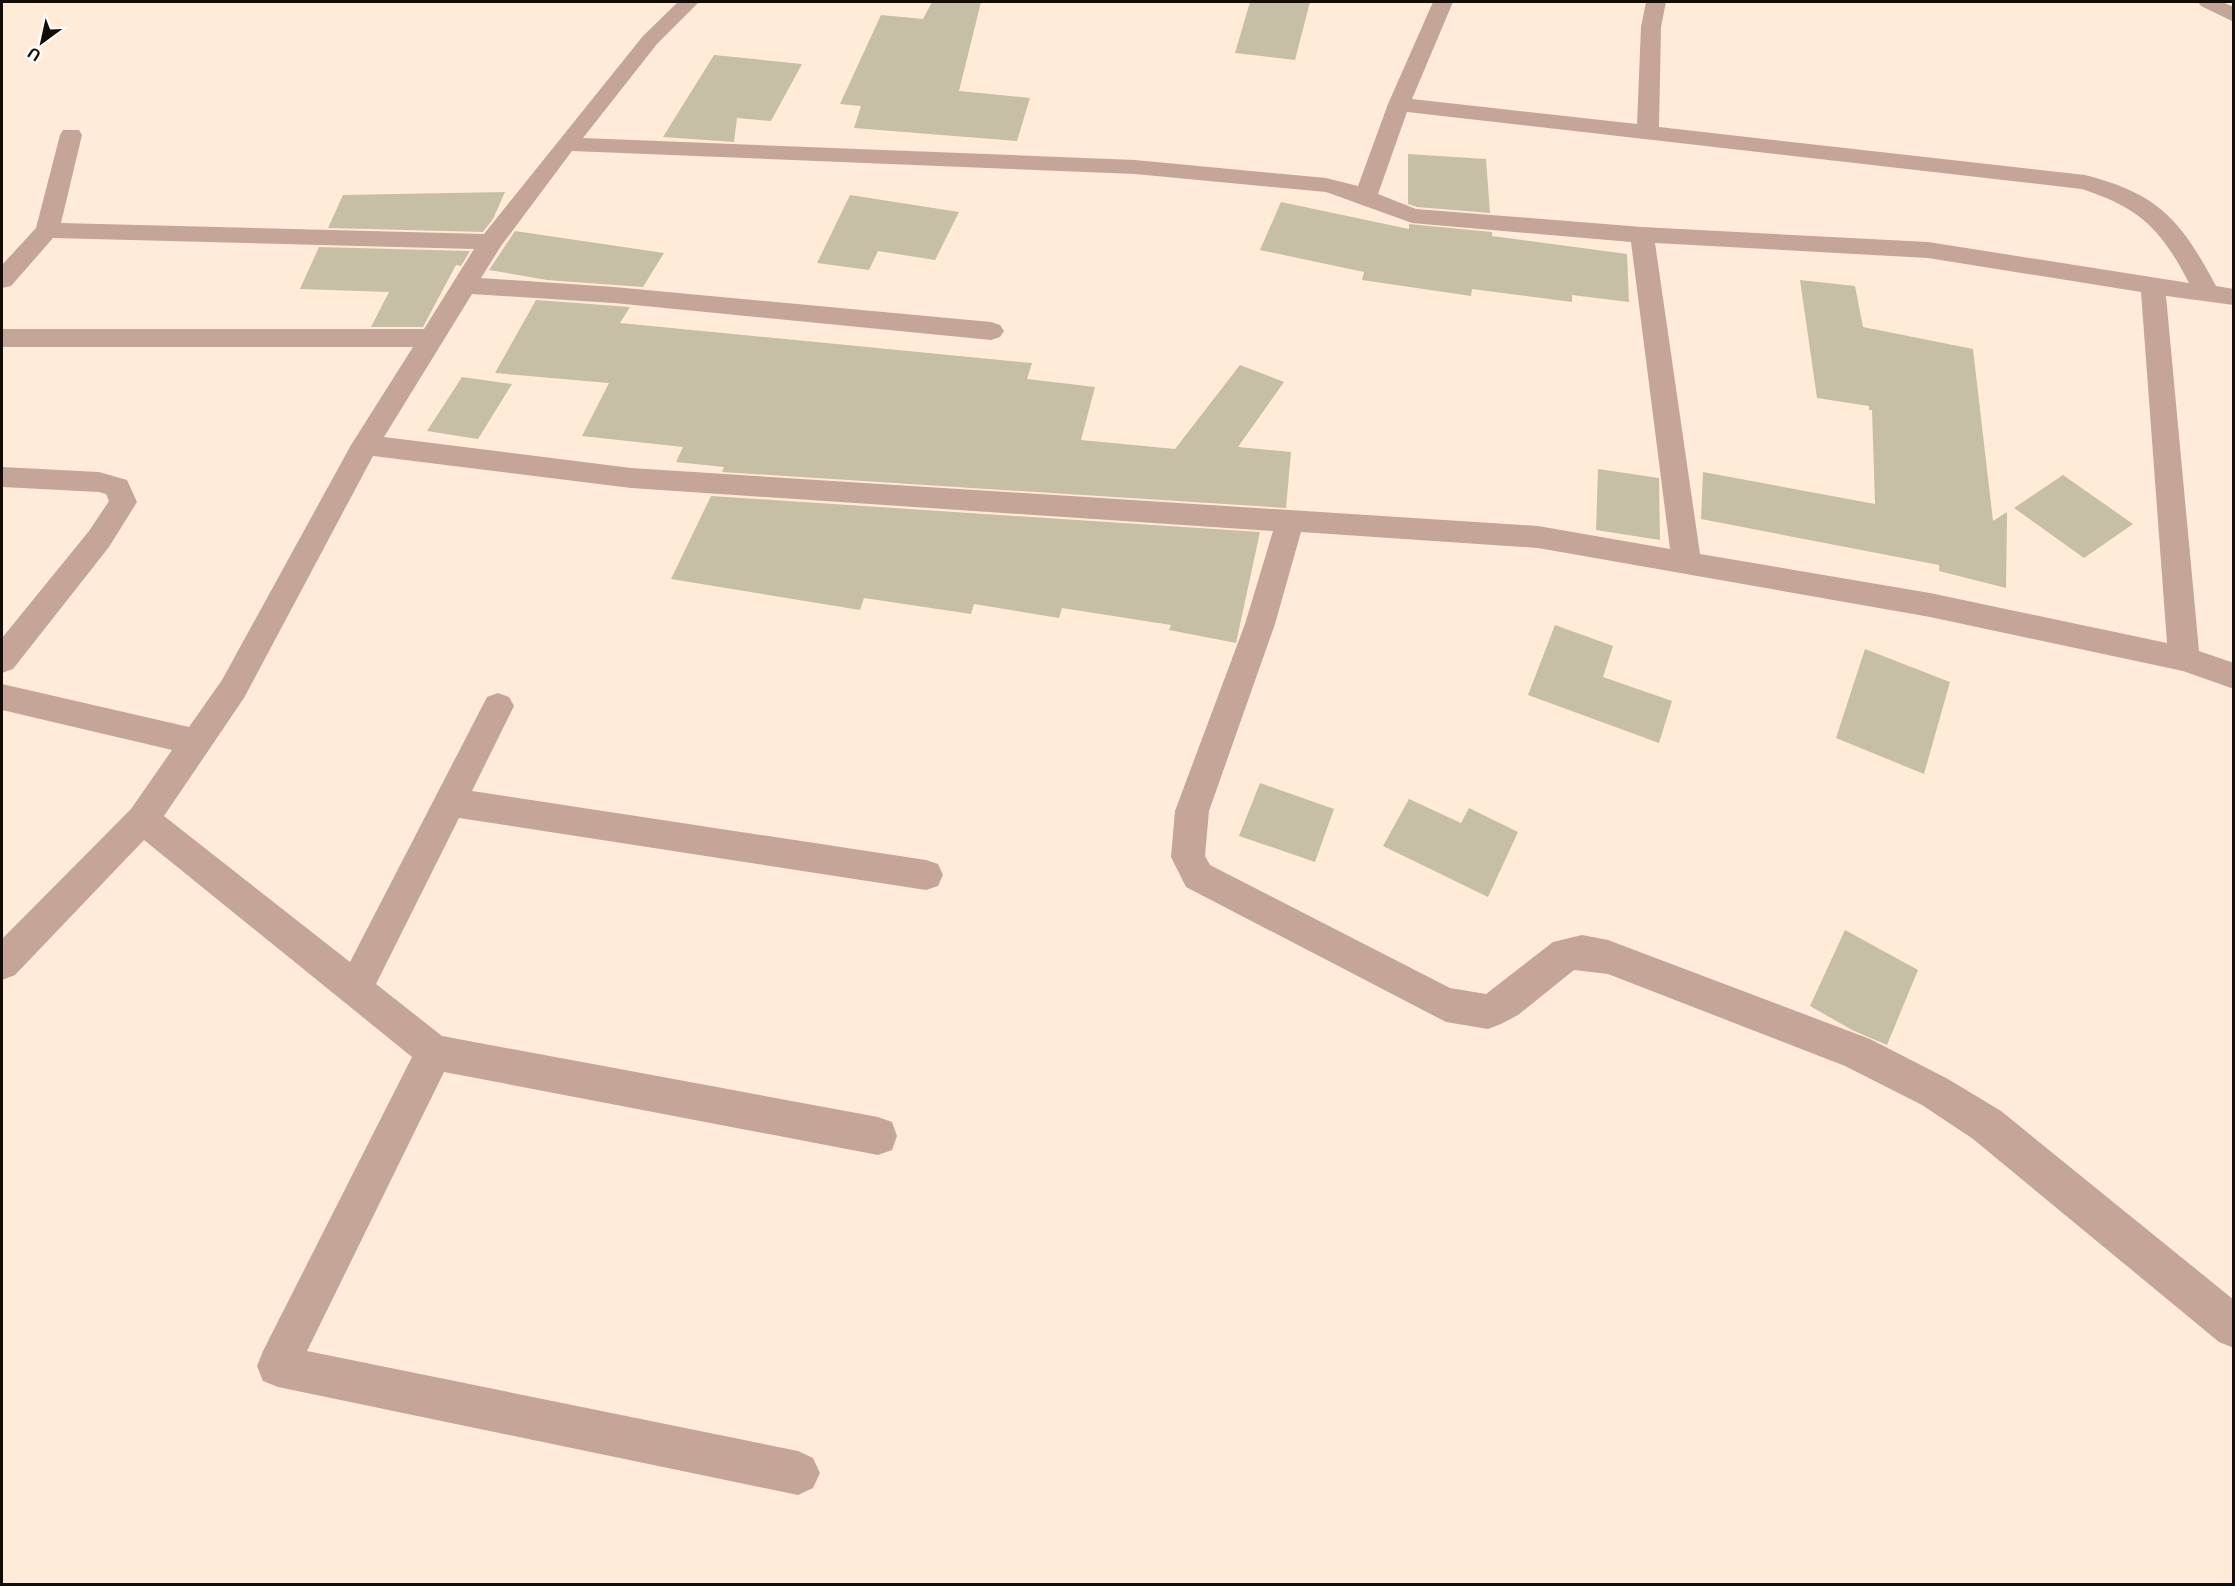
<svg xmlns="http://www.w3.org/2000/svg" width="2235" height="1586" viewBox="0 0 2235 1586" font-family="Arial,sans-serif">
<rect width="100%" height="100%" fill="#ffebd7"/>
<path fill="#c6bfa6" d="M932,2H981L959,91L1030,98L1017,141L854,128L861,106L840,104L881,15L923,19Z
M1250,2H1310L1295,60L1235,53Z
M714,55L802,64L771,121L737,118L734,142L663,137Z
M1408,154L1486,159L1490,213L1417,207L1408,204Z
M505,192L493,219L483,232L328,228L343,195Z
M850,195L959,212L935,260L878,251L869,270L817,263Z
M1281,202L1409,229V224L1492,232V236L1627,254L1629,302L1572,295V302L1472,289L1471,296L1362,280L1364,272L1260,250Z
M515,231L664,253L643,287L547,280L489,270Z
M319,247L470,251L461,266L456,265L423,327H371L389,292L300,289Z
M1800,280L1855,286L1863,327L1973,349L1993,521L2007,512L2006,588L1939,571V565L1701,519L1703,472L1875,504L1872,410H1869V406L1817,398Z
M536,300L630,307L620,323L1032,363L1027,379L1095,387L1081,440L1175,449L1240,365L1284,382L1238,447L1291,452L1286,508L722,472L724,467L676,462L683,447L582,436L609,383L495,373Z
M462,377L512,384L478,439L427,431Z
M1598,469L1659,478L1660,540L1596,530Z
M2063,475L2133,524L2084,558L2014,508Z
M711,496L1260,532L1236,643L1169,630L1171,625L1062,608L1059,618L974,604L971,614L864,598L860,610L671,579Z
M1555,625L1613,646L1603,677L1672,701L1659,743L1528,695Z
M1865,649L1950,682L1924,774L1836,738Z
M1260,783L1334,809L1315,862L1239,836Z
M1409,799L1461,823L1469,808L1518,832L1488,897L1383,846Z
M1845,930L1918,970L1887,1045L1852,1030L1810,1006Z"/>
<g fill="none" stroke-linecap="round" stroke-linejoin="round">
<path fill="#c5a598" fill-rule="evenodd" d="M678,2H699L657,44L583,138L1135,160L1326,178L1358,186L1388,104L1433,2H1453L1412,99L1637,124L1641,27L1646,2H1666L1661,27L1659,127L2085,175C2160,194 2181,221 2216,286L2234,289V305L2166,296L2199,651L2234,663V689L2183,671L1930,617L1538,548L1301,532L1275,624L1209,811L1205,856L1210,865L1450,988L1486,994L1553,942L1582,935L1608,940L1870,1039L1948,1079L2001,1111L2234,1300V1348L2219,1342L1973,1139L1922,1105L1845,1066L1608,974L1574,970L1518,1015L1501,1024L1488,1029L1446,1022L1186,887L1171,857L1175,811L1245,624L1273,531L631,488L373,456L244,698L164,816L350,962L487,697L498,693L509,697L514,706L472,791L926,860L938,864L943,875L938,886L926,890L459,818L376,984L442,1036L878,1117L892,1122L897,1136L892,1150L878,1155L444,1072L307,1351L798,1451L813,1458L820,1473L813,1488L798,1495L278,1387L263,1381L257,1366L263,1351L412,1057L144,840L15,975L2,980V939L131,809L172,750L2,710V684L189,727L222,680L351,445L413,347H2V329H424L474,249L53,238L11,286L2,288V265L36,228L60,135L63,130H79L82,135L61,223L484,234L643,36ZM1407,112L2082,189C2140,208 2161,229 2189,283L1928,242L1642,227L1416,209L1378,194ZM572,151L1135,174L1326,192L1412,223L1631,242L1670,549L1538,526L631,468L384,437L472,294L614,303L991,340L1000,337L1004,331L1000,325L991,322L614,287L481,278L501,246ZM1655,243L1928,258L2141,292L2167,643L1930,593L1700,554Z
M2198,2H2222L2234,7V22L2201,6Z
M2,467L99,472L127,480L137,502L109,547L13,669L2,673V638L89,531L109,501L106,494L99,492L2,487Z"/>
</g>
<rect width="2235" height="1586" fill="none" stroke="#140d07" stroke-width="6"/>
<g transform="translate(42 42) rotate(213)" stroke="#fcfcfc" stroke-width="4.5" paint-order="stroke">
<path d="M0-4.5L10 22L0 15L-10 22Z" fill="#140d07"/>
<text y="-9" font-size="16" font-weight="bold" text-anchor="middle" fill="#140d07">U</text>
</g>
</svg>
